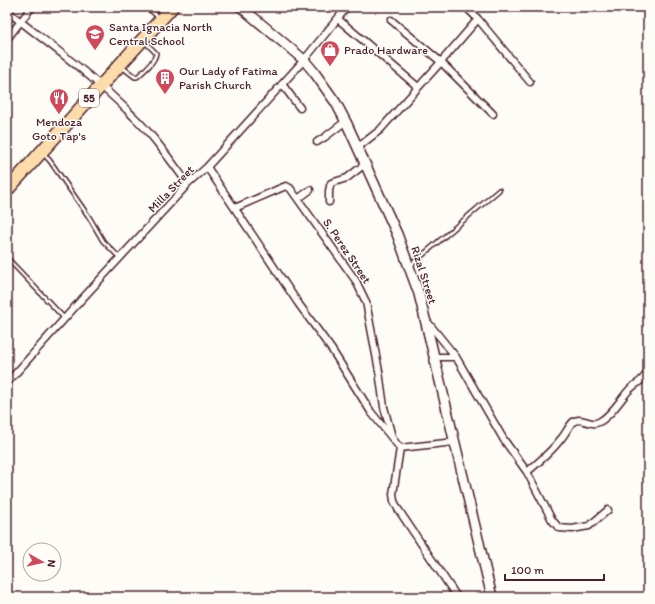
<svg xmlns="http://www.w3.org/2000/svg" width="655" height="604" viewBox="0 0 655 604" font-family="Itim,sans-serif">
<rect width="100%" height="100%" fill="#fdfcf7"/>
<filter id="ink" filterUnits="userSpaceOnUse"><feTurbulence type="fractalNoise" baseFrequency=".025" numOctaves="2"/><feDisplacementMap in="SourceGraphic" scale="8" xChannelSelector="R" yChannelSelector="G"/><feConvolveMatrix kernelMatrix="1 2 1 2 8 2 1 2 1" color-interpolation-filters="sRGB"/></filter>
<g filter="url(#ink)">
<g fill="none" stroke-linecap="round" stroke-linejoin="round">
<defs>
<path id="lane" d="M111,7L113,8L114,7
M146,7L160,18
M122,67L135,77H137C144,71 155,62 156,53L144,41
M43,153L50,161L89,217L103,241L120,258
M10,261L65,319
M411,265L499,190"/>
<path id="street" d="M466,7L478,19
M7,11C50,45 95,77 133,116C154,136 171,161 188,184
M338,19L418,87
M391,20L441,62L493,114
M7,39L32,7
M282,84L300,108
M317,142L325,137L346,121
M357,148L380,130L388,121L441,62L478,19L530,82
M207,167L298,303L332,350L371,412L400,448
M298,199L310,190
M329,202V191L330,186L331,183L347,178L365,164
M235,208L281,188L286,186L290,188L356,281L366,302L379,371L384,407L392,437
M426,320L456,357
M434,357H456L504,440L527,472L552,520L559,528L572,529L589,526L608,510
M7,383L82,299L188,184L207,167L304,60L347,7
M400,448L393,494L394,501L398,509L457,597
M400,448L455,442
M527,472C539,462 551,452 560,440C565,435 568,427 573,422C580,416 589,425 596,423C608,420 621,399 629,390C637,382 643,382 648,371"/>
<path id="secondary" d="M241,7L304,60L314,72L336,103L347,124L397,234L419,294L492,597"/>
<path id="highway" d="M7,190L172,7"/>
</defs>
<use href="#lane" stroke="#4a1f2b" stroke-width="6"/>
<use href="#street" stroke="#4a1f2b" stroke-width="9"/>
<use href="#secondary" stroke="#4a1f2b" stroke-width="12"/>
<use href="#highway" stroke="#4a1f2b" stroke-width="15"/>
<use href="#lane" stroke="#fdfcf7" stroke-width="3"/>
<use href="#street" stroke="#fdfcf7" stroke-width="6"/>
<use href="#secondary" stroke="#fdfcf7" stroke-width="9"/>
<use href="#highway" stroke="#fddcac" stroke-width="12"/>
</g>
</g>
<defs>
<symbol id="school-pin" viewBox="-11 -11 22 30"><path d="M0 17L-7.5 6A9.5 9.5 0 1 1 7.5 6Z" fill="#d1495b" stroke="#fdfcf7"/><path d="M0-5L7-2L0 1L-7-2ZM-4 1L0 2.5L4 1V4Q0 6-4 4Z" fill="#fff"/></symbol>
<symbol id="shop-pin" viewBox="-11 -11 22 30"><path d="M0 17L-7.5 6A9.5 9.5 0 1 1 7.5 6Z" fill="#d1495b" stroke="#fdfcf7"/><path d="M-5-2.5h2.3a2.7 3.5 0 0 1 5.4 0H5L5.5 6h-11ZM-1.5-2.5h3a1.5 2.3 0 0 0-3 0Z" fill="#fff"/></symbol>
<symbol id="building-pin" viewBox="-11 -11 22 30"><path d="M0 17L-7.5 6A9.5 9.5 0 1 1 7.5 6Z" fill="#d1495b" stroke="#fdfcf7"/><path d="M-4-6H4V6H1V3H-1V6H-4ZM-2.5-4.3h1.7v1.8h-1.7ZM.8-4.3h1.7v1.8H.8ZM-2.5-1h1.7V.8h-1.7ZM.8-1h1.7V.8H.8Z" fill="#fff"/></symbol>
<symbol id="restaurant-pin" viewBox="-11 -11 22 30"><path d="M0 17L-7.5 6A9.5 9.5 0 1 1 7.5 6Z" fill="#d1495b" stroke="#fdfcf7"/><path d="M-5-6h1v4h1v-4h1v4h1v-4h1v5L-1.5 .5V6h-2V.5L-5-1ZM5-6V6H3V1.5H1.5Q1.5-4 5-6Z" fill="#fff"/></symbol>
</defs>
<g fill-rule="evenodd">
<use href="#school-pin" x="84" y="23" width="22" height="30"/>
<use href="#shop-pin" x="319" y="39" width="22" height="30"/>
<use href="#building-pin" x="154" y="67" width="22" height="30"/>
<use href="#restaurant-pin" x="48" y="87" width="22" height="30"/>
</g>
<g text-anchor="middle" stroke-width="3" stroke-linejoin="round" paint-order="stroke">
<rect fill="#fdfcf7" stroke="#806168" stroke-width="1" x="79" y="89" width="20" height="18" rx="3"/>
<g font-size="11" font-weight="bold" fill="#4a1f2b">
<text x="89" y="102">55</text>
</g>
<g font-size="12" fill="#4a1f2b" stroke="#fdfcf7" text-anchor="start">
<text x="109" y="31">Santa Ignacia North<tspan x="109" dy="14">Central School</tspan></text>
<text x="344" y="54">Prado Hardware</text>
<text x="179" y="75">Our Lady of Fatima<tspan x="179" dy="14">Parish Church</tspan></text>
<text x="59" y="126" text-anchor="middle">Mendoza<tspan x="59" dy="14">Goto Tap's</tspan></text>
</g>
<g font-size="12" fill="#4a1f2b" stroke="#fdfcf7">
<text transform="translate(171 189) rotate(-46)" y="4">Milla Street</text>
<text transform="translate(347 251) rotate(56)" y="4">S. Perez Street</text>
<text transform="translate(424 275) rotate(72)" y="4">Rizal Street</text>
</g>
</g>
<rect width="655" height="604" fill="none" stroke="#fdfcf7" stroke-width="24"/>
<rect x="12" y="12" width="631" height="580" fill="none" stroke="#4a1f2b" stroke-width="1.5" filter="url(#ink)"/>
<g transform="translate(42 562) rotate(98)"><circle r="19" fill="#fdfcf7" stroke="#b5a4a5"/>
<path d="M0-3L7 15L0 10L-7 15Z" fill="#d1495b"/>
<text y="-6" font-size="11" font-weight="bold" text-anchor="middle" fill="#4a1f2b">N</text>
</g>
<path d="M505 574v6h99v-6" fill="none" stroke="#4a1f2b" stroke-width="2"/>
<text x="511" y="574" font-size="12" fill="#4a1f2b" stroke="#fdfcf7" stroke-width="3" paint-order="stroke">100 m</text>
</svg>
